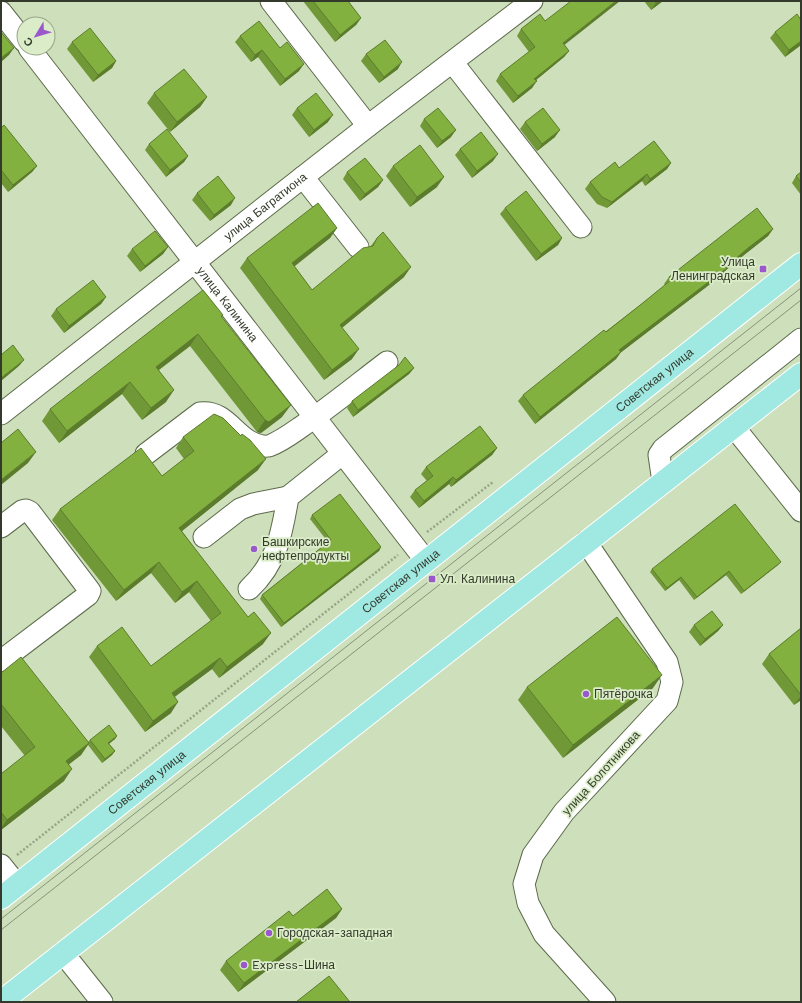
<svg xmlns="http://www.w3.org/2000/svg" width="802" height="1003" viewBox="0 0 802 1003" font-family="'Work Sans',sans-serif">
<rect width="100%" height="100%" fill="#cedfbb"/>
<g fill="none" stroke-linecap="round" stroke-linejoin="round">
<defs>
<g id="minor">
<path d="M271,1L368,126"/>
<path d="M1,12L24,41"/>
<path id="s1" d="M29,48L426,561"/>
<path d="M453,63L581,227"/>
<path d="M303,177L358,247"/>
<path id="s2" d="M1,414L368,126L532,1"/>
<path d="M734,427L801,511"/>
<path d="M146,454L200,413C224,410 233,433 251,442C257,445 263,447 269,446C280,442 291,434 301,427C330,407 358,384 387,362"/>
<path d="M663,482L659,455L663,449L801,339"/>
<path d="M1,527L22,511L26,510L30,512L90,591L88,595L1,661"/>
<path d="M204,537L240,509L253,504L288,497"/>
<path d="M586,542L667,662L672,682L667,701L564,812L533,855L524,884L528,903L544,934L605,1002"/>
<path d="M249,589C277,563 282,533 288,497L342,454"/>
<path d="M1,865L17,885"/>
<path d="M63,953L102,1002"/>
</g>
<g id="major">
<path id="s3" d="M1,898L801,264"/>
<path d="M1,1002L801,374"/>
</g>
</defs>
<use href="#minor" stroke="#5c6b4b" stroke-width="23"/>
<use href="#major" stroke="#fff" stroke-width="24"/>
<path stroke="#96a487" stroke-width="2.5" stroke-dasharray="2 2" stroke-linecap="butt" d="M427,532L493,482
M17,855L398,555"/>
<use href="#minor" stroke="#fff" stroke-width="21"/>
<use href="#major" stroke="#a0e9e3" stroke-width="22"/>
<path stroke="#879379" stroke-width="1" d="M1,919L801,288
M1,930L801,300"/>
</g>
<path fill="#719837" d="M303,1H348L361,18L356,25L335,42Z
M644,1H663L651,10Z
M521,29L564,45L569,51L564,57L536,80L532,88L513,103L496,81L500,74L529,52L517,36Z
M775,32L801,45L785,57L770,38Z
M240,36L280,48L299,71L280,86L258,57L251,62L235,42Z
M72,42L116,61L112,68L93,82L67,49Z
M366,54L398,69L379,83L361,61Z
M154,93L207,97L200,107L170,132L147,103Z
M297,108L328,122L309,137L292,115Z
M424,119L451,137L437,148L420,126Z
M525,122L555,137L537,151L520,129Z
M1,128L37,166L32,172L8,192L1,183Z
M149,144L188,156L184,162L166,177L145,150Z
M460,149L493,161L472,178L455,155Z
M671,163L667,169L645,186L642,181L607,208L597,204L585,189L590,182L619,168Z
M393,166L437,187L410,207L386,176Z
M347,172L383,180L378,187L360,201L343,179Z
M801,172V195L792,183L796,176Z
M197,193L231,205L210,221L192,200Z
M505,208L562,238L558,245L536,261L500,214Z
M337,228L330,238L294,266L312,290L370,247L377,238L404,277L342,328L352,359L324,380L240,268L247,258Z
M773,229L768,236L744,255L726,270L722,275L621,352L616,359L535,424L518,401L523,395L644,302L665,285L664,284L669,277Z
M168,247L163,254L140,272L127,256L132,249Z
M106,297L101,304L64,333L51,316L56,309Z
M221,317L282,417L261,433L257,432L190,346L159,370L166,402L142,420L122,394L59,443L42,421L50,409Z
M414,368L409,374L353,417L347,408L352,401Z
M183,437L258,470L182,531L263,644L219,678L212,669L174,697L171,713L145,732L89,657L97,646L151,666L211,621L189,592L175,603L151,573L116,601L52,520L60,509L162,476L184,459L176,448Z
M497,448L492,455L451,487L449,484L419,508L410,497L415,490L427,481L421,474L426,467Z
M312,515L381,547L379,551L281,627L260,599L262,595L328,542L310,519Z
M778,565L741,594L726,575L694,600L679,580L665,591L650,572L652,569Z
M694,625H723L718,631L700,646L689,632Z
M801,628V700L794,705L762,664L769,654Z
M1,673L88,742L90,740L117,736L115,739L109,744L115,751L112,755L102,763L88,745L81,755L69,764L64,781L1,830V774L25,756L1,726Z
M527,687L653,688L563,758L518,700Z
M342,909L336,918L238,992L220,970L226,961Z"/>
<path fill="#5c7c2d" d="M616,1H620L558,50L563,43Z
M659,1H663L651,10L656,3Z
M361,18L356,25L335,42L340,35Z
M801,41V45L785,57L789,50Z
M14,48L9,55L1,62V58Z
M262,50L258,57L251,62L255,55Z
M569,51L564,57L530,85L534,79Z
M116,61L112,68L93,82L98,75Z
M402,62L398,69L379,83L384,77Z
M304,64L299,71L280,86L285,79Z
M537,81L532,88L513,103L518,96Z
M207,97L200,107L170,132L177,122Z
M333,115L328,122L309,137L314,130Z
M456,130L451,137L437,148L442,141Z
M560,130L555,137L537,151L542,144Z
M498,154L493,161L472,178L477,171Z
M188,156L184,162L166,177L170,170Z
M671,163L667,169L645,186L650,179Z
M37,166L32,172L8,192L13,185Z
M647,174L642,181L607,208L612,202Z
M444,177L437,187L410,207L417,197Z
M383,180L378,187L360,201L365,194Z
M235,198L231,205L210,221L214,215Z
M337,228L330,238L285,274L292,263Z
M773,229L768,236L744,255L726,270L722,275L615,357L619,350L726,267L748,248Z
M562,238L558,245L536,261L541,254Z
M168,247L163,254L140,272L145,266Z
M411,267L404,277L333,335L340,325Z
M106,297L101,304L64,333L69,326Z
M198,334L190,346L148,378L156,367Z
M359,349L352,359L324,380L332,370Z
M621,352L616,359L535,424L540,417Z
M24,360L19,366L1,381V378Z
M414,368L409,374L353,417L358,410Z
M130,382L122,394L59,443L67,431Z
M174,390L166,402L142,420L151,408Z
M291,405L282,417L261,433L257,432L265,420Z
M497,448L492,455L451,487L456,480Z
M36,452L28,463L1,485V480Z
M266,459L258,470L172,539L179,528Z
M453,477L449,484L419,508L424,501Z
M381,547L379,551L281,627L284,623Z
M159,562L151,573L116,601L124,590Z
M781,562L778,565L741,594L744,591Z
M729,571L726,575L694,600L697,597Z
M681,577L679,580L665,591L667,588Z
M197,581L189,592L175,603L182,592Z
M723,625L718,631L700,646L705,639Z
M271,633L263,644L219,678L227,667Z
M220,658L212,669L164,705L172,693Z
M662,675L653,688L563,758L573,745Z
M801,696V700L794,705Z
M178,702L171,713L145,732L153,721Z
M117,736L115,739L106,746L108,743Z
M89,743L81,755L58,773L66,761Z
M115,751L112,755L102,763L105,759Z
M72,769L64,781L1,830V828L7,820Z
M342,909L336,918L238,992L244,983Z"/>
<path fill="#83b140" stroke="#5c7c2d" d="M313,1H348L361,18L340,35Z
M571,1H616L563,43L569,51L534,79L537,81L518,96L500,74L535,47L521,29L540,14L545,21Z
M654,1H659L656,3Z
M797,14L801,20V41L789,50L775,32Z
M259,21L280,48L287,42L304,64L285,79L262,50L255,55L240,36Z
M90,28L116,61L98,75L72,42Z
M1,32L14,48L1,58Z
M385,40L402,62L384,77L366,54Z
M184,69L207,97L177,122L154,93Z
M316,93L333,115L314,130L297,108Z
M438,108L456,130L442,141L424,119Z
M543,108L560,130L542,144L525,122Z
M4,125L37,166L13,185L1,170V128Z
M167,129L188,156L170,170L149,144Z
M481,132L498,154L477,171L460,149Z
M654,141L671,163L650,179L647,174L612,202L602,197L590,182L615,162L619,168Z
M420,145L444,177L417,197L393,166Z
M365,158L383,180L365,194L347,172Z
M801,172V182L796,176Z
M218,176L235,198L214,215L197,193Z
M526,191L562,238L541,254L505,208Z
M318,203L337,228L292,263L312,290L363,248L373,246L377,238L383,232L411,267L340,325L359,349L332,370L247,258Z
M757,208L773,229L748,248L726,267L727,268L619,350L621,352L540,417L523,395L604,330L606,332L644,302L671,280L669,277Z
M155,231L168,247L145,266L132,249Z
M93,280L106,297L69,326L56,309Z
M203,290L223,315L221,316L291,405L269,422L265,420L198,334L156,367L174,390L151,408L130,382L67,431L50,409Z
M13,345L24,360L1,378V355Z
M405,357L414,368L358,410L352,401L399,365Z
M214,414L223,418L241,436L242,434L250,440L266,459L179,528L248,617L254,612L271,633L227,667L220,658L172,693L178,702L153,721L97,646L122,627L151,666L221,613L197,581L182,592L159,562L124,590L60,509L141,448L162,476L194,451L183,437Z
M480,426L497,448L456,480L453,477L424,501L415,490L433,476L426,467Z
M18,429L36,452L1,480V443Z
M340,494L381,547L284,623L262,595L331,540L312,515Z
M735,504L781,562L744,591L729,571L697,597L681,577L667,588L652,569Z
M712,611L723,625L705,639L694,625Z
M617,617L662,675L573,745L527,687Z
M801,628V695L769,654Z
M21,657L89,743L66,761L72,769L7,820L1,812V774L35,747L1,704V673Z
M109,725L117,736L108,743L115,751L105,759L90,740Z
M327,889L342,909L244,983L226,961L289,911L293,916Z
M329,976L350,1002H296Z"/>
<g fill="#9b58cd" stroke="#dbecc8" stroke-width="1.5">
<rect x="759" y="265" width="8" height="8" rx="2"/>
<circle cx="254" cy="549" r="4"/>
<rect x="428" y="575" width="8" height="8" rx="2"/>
<circle cx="586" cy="694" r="4"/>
<circle cx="269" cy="933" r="4"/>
<circle cx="244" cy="965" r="4"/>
</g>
<g text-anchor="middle" stroke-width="3.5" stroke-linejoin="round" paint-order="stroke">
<g font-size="12" fill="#333a2b" stroke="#dbecc8">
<text dy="4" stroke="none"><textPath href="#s2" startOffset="336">улица Багратиона</textPath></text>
<text dy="4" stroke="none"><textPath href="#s1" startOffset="324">улица Калинина</textPath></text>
<text dy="4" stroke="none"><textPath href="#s3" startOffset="834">Советская улица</textPath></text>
<text dy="4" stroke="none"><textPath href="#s3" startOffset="510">Советская улица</textPath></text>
<text transform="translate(601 773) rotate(-48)" y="4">улица Болотникова</text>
<text dy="4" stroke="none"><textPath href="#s3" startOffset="186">Советская улица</textPath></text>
</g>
<g font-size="12" fill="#333a2b" stroke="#dbecc8" text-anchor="start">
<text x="755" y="266" text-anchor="end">Улица<tspan x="755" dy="14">Ленинградская</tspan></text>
<text x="262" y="546">Башкирские<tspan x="262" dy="14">нефтепродукты</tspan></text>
<text x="440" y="583">Ул. Калинина</text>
<text x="594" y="698">Пятёрочка</text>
<text x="277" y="937">Городская-западная</text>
<text x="252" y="969">Express-Шина</text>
</g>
</g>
<rect width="802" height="1003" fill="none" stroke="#333a2b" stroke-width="4"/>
<g transform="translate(36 36) rotate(232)"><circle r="19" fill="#dbecc8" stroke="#98a589"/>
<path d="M0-3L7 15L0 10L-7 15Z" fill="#9b58cd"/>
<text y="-6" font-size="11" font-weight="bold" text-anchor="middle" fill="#333a2b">С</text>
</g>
</svg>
